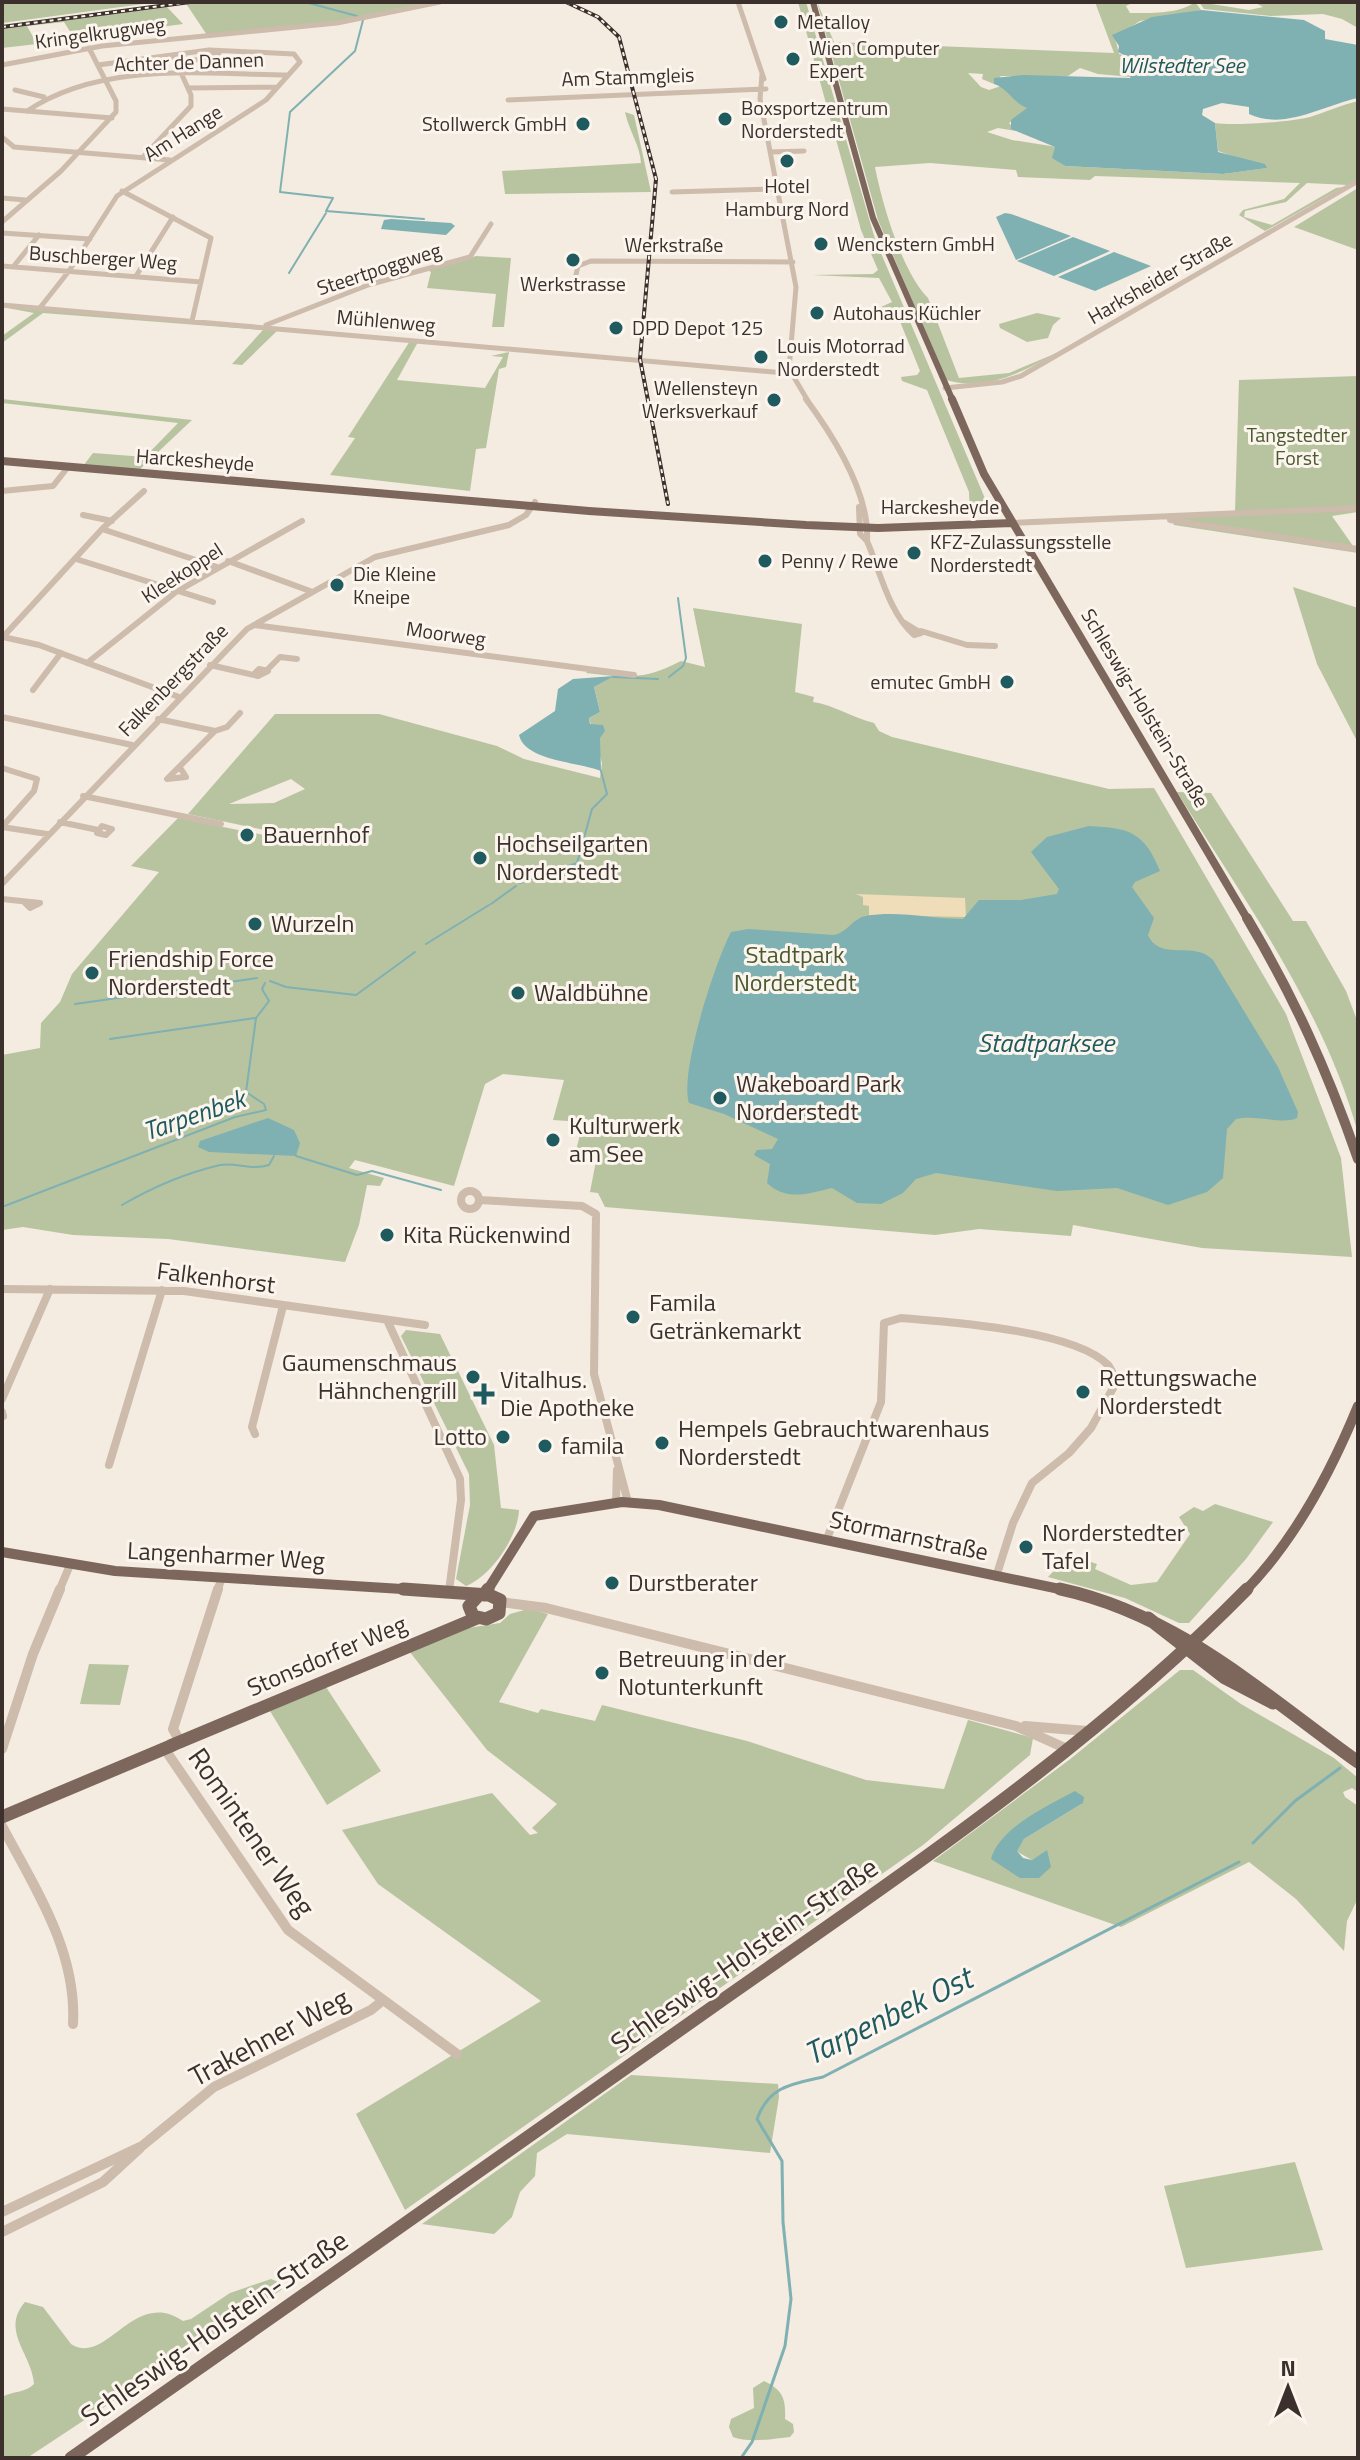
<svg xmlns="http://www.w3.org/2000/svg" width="1360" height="2460" viewBox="0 0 1360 2460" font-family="'Titillium Web',sans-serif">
<rect width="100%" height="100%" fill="#f4ebe1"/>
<path fill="#b8c4a0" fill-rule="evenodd" d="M2,2H158L2,23Z
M185,2H428L343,21L207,35Z
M798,2H806L875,239L992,515H970L969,492L927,390L902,381L901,377L917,375L920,371L895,309L881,307L892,302L879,278L812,275L873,274L878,270L861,230Z
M817,2L834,42L1114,53L1095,2H1134L1126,6L1130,13C1152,13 1180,14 1195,2L1201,10L1140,21L1115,37L1119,54L1126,56L1127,64L1134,69L1131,77L1098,74L1080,68L1068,76H1001L994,84L982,79L983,74L968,73L981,87L989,90L1001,86L1028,108L1009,123L1016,131L998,128L987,132L1012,140L1057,147L1053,158L1065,166L1223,174L1266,168L1218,151L1215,123C1232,126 1292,122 1310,117C1326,112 1341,105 1358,101V179L1348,185L1307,183L1286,202L1245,211L1244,217L1272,225L1336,188L1343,187L1265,231L1239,215L1243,210L1284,199L1300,183L1095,176L1090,180L1018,177L1016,170L930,163L875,167C882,203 902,272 928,298L959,378L1009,373L1059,352C1024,371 987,392 946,380L878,220Z
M1199,2L1249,10L1263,7L1254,2H1358V28L1342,19L1323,14L1271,16L1204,9Z
M167,7L183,24L153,28L147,22L71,33L64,22L27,26L37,44L2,48V28Z
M625,112L634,115L651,192L505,194L502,171L641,163C640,145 629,131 625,112Z
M1358,188V250L1294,227Z
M476,256L511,258L504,327H492L496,294L427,288L431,272L427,270Z
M2,307L278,330L242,365L232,364L263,330L43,313L2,343V336L34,313Z
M1037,313L1061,318L1053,325L1048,338L1027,342L1000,328L999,324Z
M410,341L418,342L397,380L485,388L503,357L491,356L509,352L506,367L499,369L486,448L476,449L470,491L330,475L355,438L348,437Z
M1358,376V512L1332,516L1358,553L1174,525L1171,517L1235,512L1239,380Z
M2,399L192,420L139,470L83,466L93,453L145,457L178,423L2,403Z
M1293,587L1358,608V743L1317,664Z
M693,608L802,624L795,692L814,697L813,702C834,705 853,718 874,723L879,731L892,737L1109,789L1154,788L1286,1014L1341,1158L1352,1257L1202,1248L1073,1225L1071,1236L979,1229L935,1235L605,1207L598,1193L590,1192L596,1161L574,1159L583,1122L553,1120L564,1080L503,1074L485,1084L454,1186L355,1160L349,1168L384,1178L380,1186L367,1185L359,1225L345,1262L168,1239L73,1235L23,1227L2,1230V1055L40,1048L41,1023L60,1002L72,974L159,872L131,866L178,818L264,835L269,831L188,814L275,714H379L497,746L524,759L600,778L602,763L589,718L600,712L594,687L613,676L586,673L589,670C632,677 641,681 681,661L705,667ZM291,779L305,789L274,803L229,804Z
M1177,792L1211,793L1293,921H1306L1346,991L1358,1023V1133C1324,1009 1244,900 1177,792Z
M406,1330L440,1334L494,1445L501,1508L519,1510C518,1537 491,1576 466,1586L456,1579L470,1505L469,1474L401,1336Z
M1215,1504L1273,1522L1246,1559L1189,1623H1179L1125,1598L1048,1577C1064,1560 1075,1556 1097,1564L1095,1569L1131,1585L1157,1582L1190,1534L1179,1517L1194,1507L1203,1511Z
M528,1609L548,1614L499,1702L538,1713L541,1709L595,1721L602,1705L747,1741L866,1780L944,1789L968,1720L1033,1738L1030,1755L923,1845L405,2210L356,2114L541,2001L378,1884L342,1830L492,1793L530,1835L538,1833L532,1828L557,1804L487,1750L409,1651L468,1628L500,1623L510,1614Z
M89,1664L129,1665L120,1705L80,1704Z
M1180,1670H1193L1241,1704L1334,1758L1358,1778V1792L1352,1788L1343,1792L1345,1797L1358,1806V1898L1347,1921L1344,1951L1296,1899L1249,1862L1121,1927L933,1861L1069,1760ZM1083,1803L1024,1839L1016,1851L1032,1860L1047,1851L1019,1878L1010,1833Z
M326,1687L381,1771L327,1805L270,1711Z
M631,2075L778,2084L779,2097L770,2153L567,2134L537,2153L535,2176L520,2192L512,2217L494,2234L422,2224Z
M1295,2162L1323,2250L1186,2268L1164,2186Z
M271,2279L283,2284L281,2290L27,2458H2V2397C13,2391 25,2393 34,2384C32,2354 0,2331 25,2302L43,2307L71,2344C106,2367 134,2287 183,2321L191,2319L230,2293Z
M764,2381C783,2390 786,2399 785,2419L793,2424L794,2432L790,2437C773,2439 748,2443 733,2437L729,2427L731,2419L754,2408L753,2388Z"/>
<path fill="#efdcb8" d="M856,894L965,898L966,917L869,915V906L863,905V897Z"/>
<path fill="#7fb0b2" d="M1201,10L1304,20L1325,31V39L1358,45V98C1324,105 1284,131 1249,114V107L1222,103L1203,109L1202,115L1215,123L1218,152L1265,164L1267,168L1223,174L1065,166L1052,158L1055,147L1011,129V120L1027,108C1013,103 1009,89 994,84V78L1024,75L1130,78L1134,69L1125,62L1126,56L1118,52L1119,46L1112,35L1152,17Z
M1005,213L1011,214L1071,236L1016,260L996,217Z
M391,219L451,223L455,226L446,235L381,229L384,220Z
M1073,237L1110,251L1054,276L1017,261Z
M1114,252L1151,266L1095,291L1058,277Z
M614,676L594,687L600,712L589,718L590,724L603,725L605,731L600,738L601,771C579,762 525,761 519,735L555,711L558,689L573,679Z
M1089,826C1130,828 1144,832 1160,871L1135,882L1132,887L1154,918L1148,935C1160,962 1194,940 1213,960L1278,1067L1298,1112L1297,1118C1283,1125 1255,1114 1236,1119L1227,1129L1223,1178L1207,1192L1168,1205L1117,1188L1057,1191L936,1173L916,1179L903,1193L881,1204L857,1203L832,1188C810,1193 787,1202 767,1183L770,1164L754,1155L757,1150L772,1149L778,1139L724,1114L689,1103C679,1072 716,960 731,932L748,929L834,935C848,932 853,918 866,916C898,910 931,919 963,919L979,900H1021L1057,894L1059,889L1031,852L1047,837Z
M268,1118L294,1130L300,1143L296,1156L209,1152L198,1147L200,1141Z
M1075,1791L1084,1797L1083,1803L1024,1839L1017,1851L1023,1858L1032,1860L1047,1850L1051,1867L1039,1878H1020L991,1859C999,1828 1047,1806 1075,1791Z"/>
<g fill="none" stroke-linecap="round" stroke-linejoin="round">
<path stroke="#7fb0b2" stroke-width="2" d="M305,2L357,16
M363,20L355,51L290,112L280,192L333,198L326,211L424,219
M289,273L326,213
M613,677L658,679
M669,677L683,666L686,658L678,598
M520,883L577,863L592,809L607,794L601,771
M491,904L516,886
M426,944L489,905
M270,981L286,987L356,995L415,952
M75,1004L257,978
M110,1039L255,1018
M296,1156L357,1175L372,1171L441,1190
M122,1205C153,1187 186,1173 220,1165C237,1162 251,1171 269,1165L274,1156
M2,1207L235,1117L266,1110L264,1104L246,1092L256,1018L269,1001L262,989L265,983"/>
<path stroke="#7fb0b2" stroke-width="3" d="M1253,1843L1295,1801L1340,1768
M741,2458L752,2442L785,2346L791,2299L783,2222L782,2161L757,2119C769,2086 792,2084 823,2077L1239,1862"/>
<path stroke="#cdbbac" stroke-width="5" d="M738,2L764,79
M170,57L196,60L219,53
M2,65L102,46L337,23L440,2
M762,74L760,99L796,287L789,369L808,401
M188,88L277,87
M15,90L44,97
M508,100L766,89
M2,109L112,118
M27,111C102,61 202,74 288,75
M2,137L14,147L170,160
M770,152L804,151
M143,157L191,106V95L182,75
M122,191L211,238L192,321
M672,192L777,189
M2,198L25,200
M2,222L61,171L116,112V101L89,48
M2,233L90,239
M2,266L201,282
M13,267L39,235
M136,276L173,217
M579,286L575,279L578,266L591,261L793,262
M2,305L796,374
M39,309L69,271L117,196L266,100L300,62L294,54L209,50L98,65
M266,325L368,285L470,257L491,224
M945,388L1002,382L1021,376L1358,181"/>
<path stroke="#cdbbac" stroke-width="6" d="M806,399C834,437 870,493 867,541
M2,491L53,486L68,467
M859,507L860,534L867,541C880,571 889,613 914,635L921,633L903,622
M83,515L112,521
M1170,520L1358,549
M1012,523L1358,508
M102,529L217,567
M76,559L213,602
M228,561L310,591
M254,625L634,675
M921,631L967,645L995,646
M3,637L39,645L179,697
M2,638L102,529L144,491
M87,663L176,592L302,521
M210,665L258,676L268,671L259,669L255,673
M267,670L280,657L297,659
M33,690L61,653
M2,717L132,745
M158,719L215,731L167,779L186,777L181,769
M215,731L227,727L240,713
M2,768L37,779L34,791L2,827
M83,796L221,824
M60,822L98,830
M102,826L112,829L106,835L97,833Z
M2,827L47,834
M2,884L247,629L375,557L509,525L526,515L535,502
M2,899L40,903L30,908L24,902"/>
<path stroke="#cdbbac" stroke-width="8" d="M461 1200a9 9 0 1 1 18 0a9 9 0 1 1-18 0Z
M480,1200L582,1206L596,1214L594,1374L628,1502
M2,1289L184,1291L425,1325
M387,1320L460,1479L461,1500L449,1591
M2,1399L50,1289
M2,1412L3,1416
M255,1434L252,1427L283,1306
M109,1465L162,1290
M616,1503L617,1470
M826,1541L881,1402L884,1323L901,1318C949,1322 1074,1330 1108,1365C1111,1369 1114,1376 1117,1381L1091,1428L1069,1453L1032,1483L1013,1523L996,1577
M59,1591L70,1565
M217,1591L222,1578"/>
<path stroke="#cdbbac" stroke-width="10" d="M501,1602L546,1608L1016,1726L1065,1748
M1025,1726L1087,1731
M181,1743L173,1729L218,1589
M164,1748L288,1930L457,2054
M2,1749L33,1654L60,1589
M2,1826C35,1888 77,1951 73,2024
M2,2212L142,2146L214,2087L371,2010L382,2001
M2,2232L103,2182L140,2148"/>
<path stroke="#7d675c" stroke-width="6" d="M813,2L873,218L953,401"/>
<path stroke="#7d675c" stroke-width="8" d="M952,399L984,474L1248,920
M2,461L589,511L806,525L878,528L1012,523"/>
<path stroke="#7d675c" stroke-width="10" d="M1247,918C1295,999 1327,1070 1358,1159
M2,1552L115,1571L434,1591
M487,1591L534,1516L622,1502L659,1505L1069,1591
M1245,1591C1295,1540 1331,1472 1358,1406"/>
<path stroke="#7d675c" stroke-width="13" d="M403,1589L489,1595L500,1600L499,1613L486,1619L473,1616L469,1606L478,1596
M1060,1589C1177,1614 1263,1694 1358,1762
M484,1595L488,1589
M1148,1618L1225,1678L1273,1703
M170,1746L477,1618
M2,1817L173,1745
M71,2458C288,2306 504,2154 721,2001C902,1874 1091,1748 1247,1589"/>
<defs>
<path id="rail" d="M566,2L598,17L619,37L656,179L640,359L668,504
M2,27L190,2"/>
</defs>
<use href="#rail" stroke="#3b302b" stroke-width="4"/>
<use href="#rail" stroke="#fbf5ee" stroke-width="2" stroke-dasharray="4" stroke-linecap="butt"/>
</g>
<g fill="#1f5a5e" stroke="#fbf5ee" stroke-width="3">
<circle cx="781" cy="22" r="8"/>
<circle cx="793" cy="59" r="8"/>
<circle cx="725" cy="119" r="8"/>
<circle cx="583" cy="124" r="8"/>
<circle cx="787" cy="161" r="8"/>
<circle cx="821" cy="244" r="8"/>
<circle cx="573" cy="260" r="8"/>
<circle cx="817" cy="313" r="8"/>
<circle cx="616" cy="328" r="8"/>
<circle cx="761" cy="357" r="8"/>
<circle cx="774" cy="400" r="8"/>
<circle cx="914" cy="553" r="8"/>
<circle cx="765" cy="561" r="8"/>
<circle cx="337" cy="585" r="8"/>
<circle cx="1007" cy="682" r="8"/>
<circle cx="247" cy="835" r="8"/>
<circle cx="480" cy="858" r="8"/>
<circle cx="255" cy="924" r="8"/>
<circle cx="92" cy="973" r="8"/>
<circle cx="518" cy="993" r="8"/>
<circle cx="720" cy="1098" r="8"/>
<circle cx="553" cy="1140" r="8"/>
<circle cx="387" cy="1235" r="8"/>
<circle cx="633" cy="1317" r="8"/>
<circle cx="473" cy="1377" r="8"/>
<circle cx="1083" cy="1392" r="8"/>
<path d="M480 1382h8v8h8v8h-8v8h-8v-8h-8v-8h8z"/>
<circle cx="503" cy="1437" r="8"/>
<circle cx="662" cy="1443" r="8"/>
<circle cx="545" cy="1446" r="8"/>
<circle cx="1026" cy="1547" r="8"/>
<circle cx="612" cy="1583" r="8"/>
<circle cx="602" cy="1673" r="8"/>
</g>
<g text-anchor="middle" stroke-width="6" stroke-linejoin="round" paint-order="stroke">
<g font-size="20" fill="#3b302b" stroke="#fbf5ee" text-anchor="start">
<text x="797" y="29">Metalloy</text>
<text x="809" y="55">Wien Computer<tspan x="809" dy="23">Expert</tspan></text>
<text x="741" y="115">Boxsportzentrum<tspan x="741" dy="23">Norderstedt</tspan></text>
<text x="567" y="131" text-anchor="end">Stollwerck GmbH</text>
<text x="787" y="193" text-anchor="middle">Hotel<tspan x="787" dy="23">Hamburg Nord</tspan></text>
<text x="837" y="251">Wenckstern GmbH</text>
<text x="573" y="291" text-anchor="middle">Werkstrasse</text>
<text x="833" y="320">Autohaus Küchler</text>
<text x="632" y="335">DPD Depot 125</text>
<text x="777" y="353">Louis Motorrad<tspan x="777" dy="23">Norderstedt</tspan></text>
<text x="758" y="395" text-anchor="end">Wellensteyn<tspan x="758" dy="23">Werksverkauf</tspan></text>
<text x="930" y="549">KFZ-Zulassungsstelle<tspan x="930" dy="23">Norderstedt</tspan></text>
<text x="781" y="568">Penny / Rewe</text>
<text x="353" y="581">Die Kleine<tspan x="353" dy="23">Kneipe</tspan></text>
<text x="991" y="689" text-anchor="end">emutec GmbH</text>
</g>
<g font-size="20" fill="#3b302b" stroke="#fbf5ee">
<text transform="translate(100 33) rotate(-8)" y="7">Kringelkrugweg</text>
<text transform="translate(189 62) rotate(-2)" y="7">Achter de Dannen</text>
<text transform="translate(628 77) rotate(-2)" y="7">Am Stammgleis</text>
<text transform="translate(183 133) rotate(-32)" y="7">Am Hange</text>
<text x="674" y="252">Werkstraße</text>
<text transform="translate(103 258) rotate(4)" y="7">Buschberger Weg</text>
<text transform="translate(379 269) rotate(-18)" y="7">Steertpoggweg</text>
<text transform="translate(1160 278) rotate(-30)" y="7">Harksheider Straße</text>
<text transform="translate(386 321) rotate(5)" y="7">Mühlenweg</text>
<text transform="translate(195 460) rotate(4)" y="7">Harckesheyde</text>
<text x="940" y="514">Harckesheyde</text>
<text transform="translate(182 573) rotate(-33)" y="7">Kleekoppel</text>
<text transform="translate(446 634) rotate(8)" y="7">Moorweg</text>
<text transform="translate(173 680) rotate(-46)" y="7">Falkenbergstraße</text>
<text transform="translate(1145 708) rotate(59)" y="7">Schleswig-Holstein-Straße</text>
</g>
<g font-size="20" fill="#4a5a2e" stroke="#fbf5ee">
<text x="1297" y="442">Tangstedter<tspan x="1297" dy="23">Forst</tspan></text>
</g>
<g font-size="22" font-style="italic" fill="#1f5a5e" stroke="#fbf5ee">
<text x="1182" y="73">Wilstedter See</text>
</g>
<g font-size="24" fill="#3b302b" stroke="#fbf5ee" text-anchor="start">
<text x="263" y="843">Bauernhof</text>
<text x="496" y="852">Hochseilgarten<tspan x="496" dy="28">Norderstedt</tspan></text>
<text x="271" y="932">Wurzeln</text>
<text x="108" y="967">Friendship Force<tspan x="108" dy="28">Norderstedt</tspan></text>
<text x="534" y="1001">Waldbühne</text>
<text x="736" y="1092">Wakeboard Park<tspan x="736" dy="28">Norderstedt</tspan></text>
<text x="569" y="1134">Kulturwerk<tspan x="569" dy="28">am See</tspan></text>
<text x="403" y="1243">Kita Rückenwind</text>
<text x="649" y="1311">Famila<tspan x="649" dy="28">Getränkemarkt</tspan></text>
<text x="457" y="1371" text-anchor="end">Gaumenschmaus<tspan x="457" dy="28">Hähnchengrill</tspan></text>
<text x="1099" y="1386">Rettungswache<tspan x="1099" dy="28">Norderstedt</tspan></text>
<text x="500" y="1388">Vitalhus.<tspan x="500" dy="28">Die Apotheke</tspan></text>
<text x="678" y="1437">Hempels Gebrauchtwarenhaus<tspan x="678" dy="28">Norderstedt</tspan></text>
<text x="487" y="1445" text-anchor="end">Lotto</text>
<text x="561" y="1454">famila</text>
<text x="1042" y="1541">Norderstedter<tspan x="1042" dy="28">Tafel</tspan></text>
<text x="628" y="1591">Durstberater</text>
<text x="618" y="1667">Betreuung in der<tspan x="618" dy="28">Notunterkunft</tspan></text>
</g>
<g font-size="24" fill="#4a5a2e" stroke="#fbf5ee">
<text x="795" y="963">Stadtpark<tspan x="795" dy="28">Norderstedt</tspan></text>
</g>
<g font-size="24" fill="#3b302b" stroke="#fbf5ee">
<text transform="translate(216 1278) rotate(7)" y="8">Falkenhorst</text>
<text transform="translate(909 1536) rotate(12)" y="8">Stormarnstraße</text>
<text transform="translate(226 1556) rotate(3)" y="8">Langenharmer Weg</text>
<text transform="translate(327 1656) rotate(-23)" y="8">Stonsdorfer Weg</text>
</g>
<g font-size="26" font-style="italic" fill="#1f5a5e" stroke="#fbf5ee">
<text x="1046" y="1052">Stadtparksee</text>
<text transform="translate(194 1115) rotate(-19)" y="9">Tarpenbek</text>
</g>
<g font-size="28" fill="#3b302b" stroke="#fbf5ee">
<text transform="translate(252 1832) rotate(55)" y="10">Romintener Weg</text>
<text transform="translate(744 1955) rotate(-35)" y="10">Schleswig-Holstein-Straße</text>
<text transform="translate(269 2037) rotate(-28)" y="10">Trakehner Weg</text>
<text transform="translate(214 2328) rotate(-35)" y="10">Schleswig-Holstein-Straße</text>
</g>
<g font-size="32" font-style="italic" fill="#1f5a5e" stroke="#fbf5ee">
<text transform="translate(888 2016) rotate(-26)" y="11">Tarpenbek Ost</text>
</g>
</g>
<rect width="1360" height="2460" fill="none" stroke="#3b302b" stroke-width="8"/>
<g transform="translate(1288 2388)" stroke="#fbf5ee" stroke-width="6" paint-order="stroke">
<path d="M0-6L14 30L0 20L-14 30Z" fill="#3b302b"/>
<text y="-12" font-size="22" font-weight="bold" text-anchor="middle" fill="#3b302b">N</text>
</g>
</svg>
